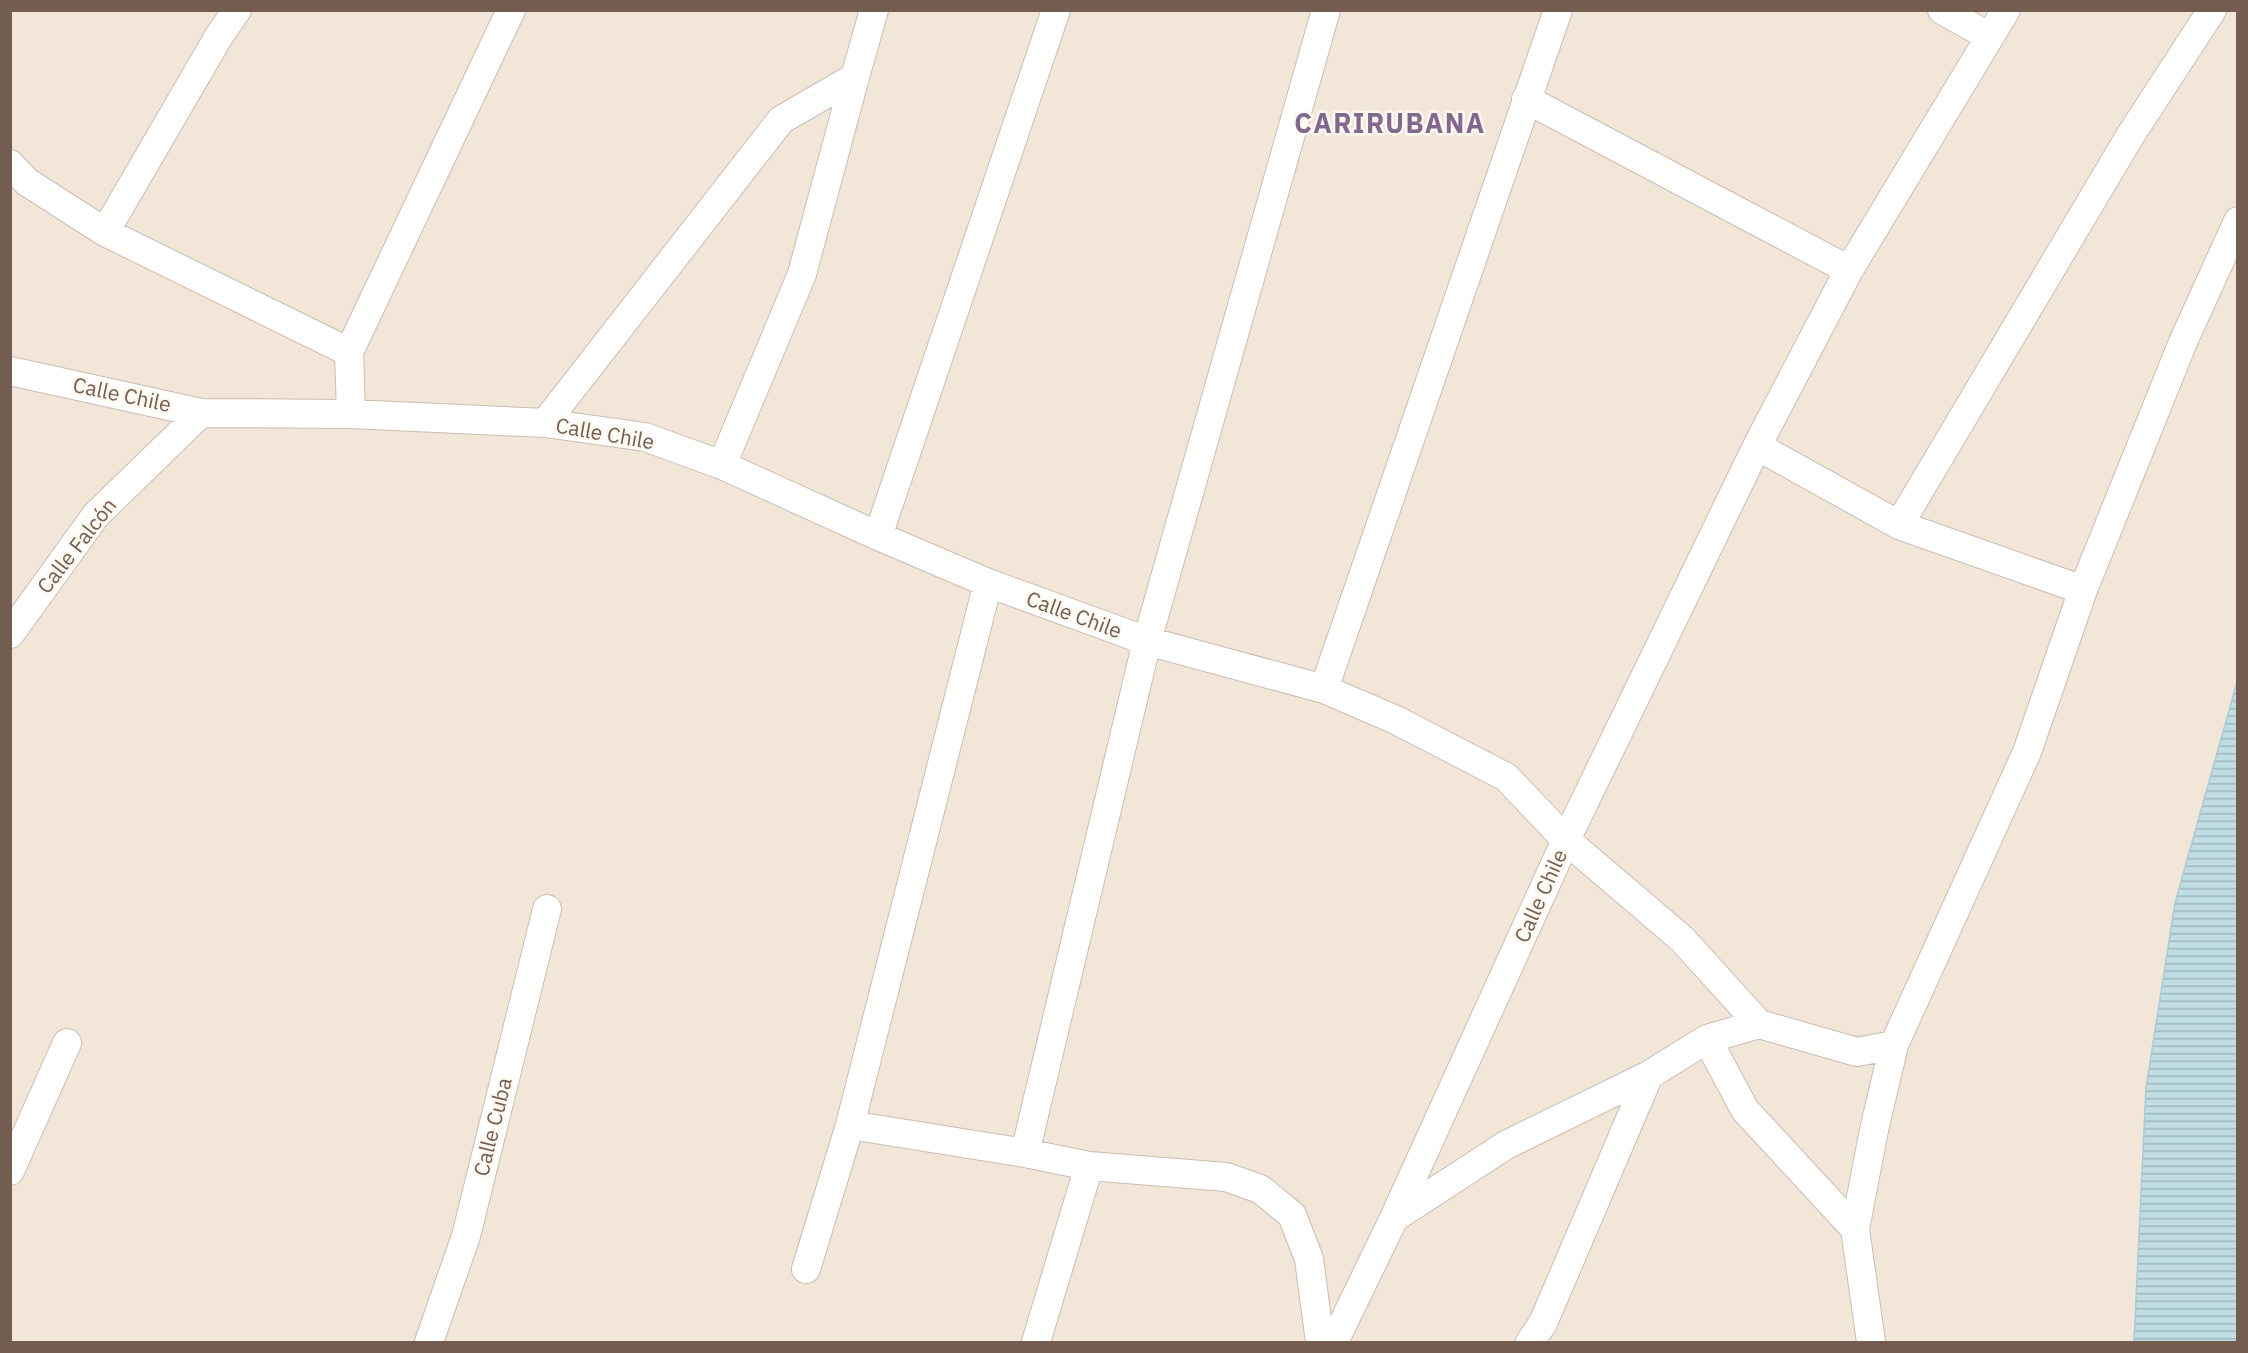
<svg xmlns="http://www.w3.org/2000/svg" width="2248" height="1353" viewBox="0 0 2248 1353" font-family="'IBM Plex Sans',sans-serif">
<defs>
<pattern id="water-rules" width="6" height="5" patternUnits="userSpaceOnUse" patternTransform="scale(1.5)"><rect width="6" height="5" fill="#c0dde3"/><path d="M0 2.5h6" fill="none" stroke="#a0b6ba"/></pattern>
</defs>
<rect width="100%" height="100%" fill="#fbf4ea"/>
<path fill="#f2e6d9" d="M10,11H2237V682L2175,903L2146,1088L2134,1342H11Z"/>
<path fill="url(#water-rules)" stroke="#a7ccd3" stroke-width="1.5" d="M2237,682V1342H2134L2146,1088L2175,903Z"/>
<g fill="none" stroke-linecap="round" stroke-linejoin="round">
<defs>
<path id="street" d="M1942,10L1990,37
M1526,99L1849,270
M10,164L27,182L105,232L349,352
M105,232L219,36L237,10
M10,371L201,413L351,414L545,423L645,437L722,465L878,536L988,583L1147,641L1324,689L1396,720L1506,777L1566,840L1394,1218L1334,1342
M351,414L349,352L511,10
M545,423L781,120L855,77L874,10
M1757,446L1899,525L2083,590
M722,465L802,274L855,77
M1899,525L2130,136L2212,10
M878,536L1056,10
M10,634L96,515L201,413
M1324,689L1558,10
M1759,1024L1682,939L1566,840L1757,446L1849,270L2006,10
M1707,1039L1745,1110L1855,1229L1871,1342
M850,1125L1025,1153L1089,1166L1226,1177L1260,1189L1292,1215L1309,1259L1320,1342
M1025,1153L1147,641L1326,10
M10,1171L67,1043
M1394,1218L1506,1145L1649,1075L1707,1039L1759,1024L1857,1052L1894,1045L2027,752L2083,590L2183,342L2238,221
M1855,1229L1874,1130L1894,1045
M806,1269L850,1125L988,583
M429,1342L466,1236L547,909
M1036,1342L1089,1166
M1530,1342L1543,1323L1649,1075"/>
</defs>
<use href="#street" stroke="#ccbdb1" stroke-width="30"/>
<use href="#street" stroke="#fff" stroke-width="28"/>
</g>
<g text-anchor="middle" stroke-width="5" stroke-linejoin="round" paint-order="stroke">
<g font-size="21" fill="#735c50" stroke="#fdf8f0">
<text transform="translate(122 395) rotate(12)" y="7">Calle Chile</text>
<text transform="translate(605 434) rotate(10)" y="7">Calle Chile</text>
<text transform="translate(77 546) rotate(-52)" y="7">Calle Falcón</text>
<text transform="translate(1074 615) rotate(20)" y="7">Calle Chile</text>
<text transform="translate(1541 896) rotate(-66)" y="7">Calle Chile</text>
<text transform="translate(493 1127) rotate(-76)" y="7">Calle Cuba</text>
</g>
<g font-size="27" font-weight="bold" letter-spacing="1.5" fill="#82678e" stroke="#fdf8f0">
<text x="1390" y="133">CARIRUBANA</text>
</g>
</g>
<rect width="2248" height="1353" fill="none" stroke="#735c50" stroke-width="24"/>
</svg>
